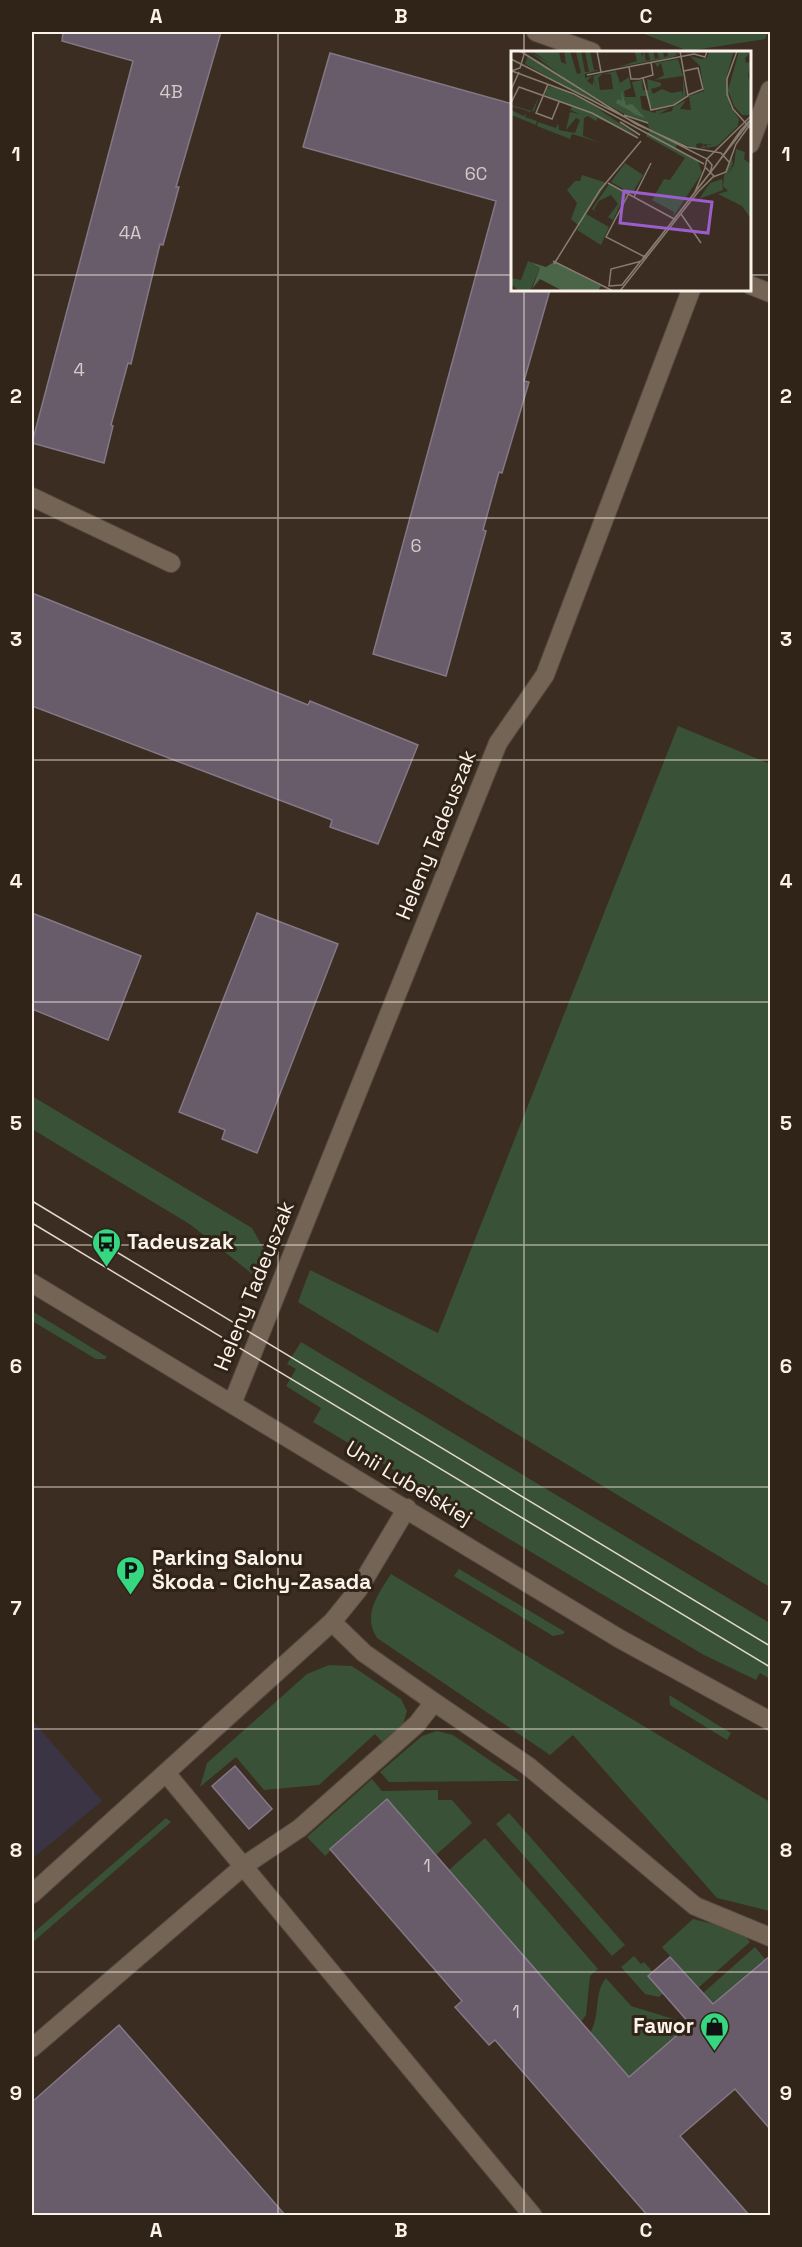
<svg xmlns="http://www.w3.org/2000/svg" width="802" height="2247" viewBox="0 0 802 2247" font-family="'Space Grotesk',sans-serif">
<rect width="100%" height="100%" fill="#3b2d21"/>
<path fill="#3b3444" d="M32,1720L102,1801L32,1859Z"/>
<path fill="#395136" d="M639,32H768L765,39L688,51Z
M678,726L770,764V1587L298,1302L310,1270L438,1333Z
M32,1096L252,1228L266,1253L256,1277L191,1225L32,1129Z
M32,1311L107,1357L105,1359H96L32,1321Z
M301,1342L770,1623V1679L760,1673L756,1680L704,1655L313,1422L321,1408L286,1386L296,1369L287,1364Z
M459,1569L565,1632L563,1634L553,1636L454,1576Z
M391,1574L770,1802V1911L717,1898L573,1735L550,1755L377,1638C362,1614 378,1595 391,1574Z
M329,1665L352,1666L401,1699L407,1711L403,1724L382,1742L375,1734L319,1785L264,1790L236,1757L200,1787L207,1763L307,1674Z
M669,1695L731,1733L727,1740L670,1705Z
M437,1731L453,1735L520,1781L389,1782L380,1772L422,1736Z
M372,1779L382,1791L438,1790V1800H452L472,1823L436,1855L387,1799L325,1856L307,1837Z
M509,1813L625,1945L612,1956L496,1824Z
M166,1818L171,1822L32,1943V1934Z
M485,1838L598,1969L590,1976L586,2015L581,2022L449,1870Z
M693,1919L741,1931L750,1942L698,1988L662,1947Z
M755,1947L765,1959L712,2005L703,1993Z
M634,1956L641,1964L644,1962L668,1989L659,1997L645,1994L621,1967Z
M606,1978L631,2006L690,2024L629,2077L590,2033C601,2015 593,1994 606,1978Z"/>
<path fill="#685b6a" stroke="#847786" stroke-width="1.5" d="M63,32H221L176,187H179L163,245L160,244L131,364L128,363L111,425L113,426L104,463L32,443L133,61L62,41Z
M330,53L513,104V290H550L524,381L529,382L502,473L499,472L483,530L486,531L446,676L373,654L496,201L303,147Z
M32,593L308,705L310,701L418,745L378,844L330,827L332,820L32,706Z
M32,913L141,956L108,1040L32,1009Z
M257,913L338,944L257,1153L222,1139L225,1130L179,1112Z
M235,1766L272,1809L249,1829L212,1786Z
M387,1799L629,2077L690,2024L648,1976L670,1957L713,2004L771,1955V2130L735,2089L680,2136L750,2216H648L495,2040L489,2045L455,2007L462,2001L330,1849Z
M119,2025L286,2216H32V2102Z"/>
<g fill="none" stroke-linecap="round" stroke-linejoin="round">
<defs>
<path id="minor" d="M536,32L592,52
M750,144L770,90
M750,285L770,293
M32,497L171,563
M32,1283L620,1639L770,1721
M232,1404L498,743L545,675L691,290
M434,1702L528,1766L695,1906L770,1937
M166,1773L533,2216
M32,1894L332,1622L358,1590L407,1508
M32,2048L245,1865L300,1828L417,1724L434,1702L364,1653L332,1622"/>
</defs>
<use href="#minor" stroke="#554a40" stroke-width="20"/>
<use href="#minor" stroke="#736456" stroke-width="18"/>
<path stroke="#e0d6ce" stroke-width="1.5" d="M32,1201L770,1646
M32,1223L770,1667"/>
</g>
<path fill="none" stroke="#fbf2ea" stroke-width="1.5" stroke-opacity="0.55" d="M278,32V2216M524,32V52M32,275H512M750,275H770M524,290V2216M32,518H770M32,760H770M32,1002H770M32,1245H770M32,1487H770M32,1729H770M32,1972H770"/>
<defs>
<symbol id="bus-pin" viewBox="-11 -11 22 30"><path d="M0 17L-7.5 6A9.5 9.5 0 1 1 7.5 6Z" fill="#35d881" stroke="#302317"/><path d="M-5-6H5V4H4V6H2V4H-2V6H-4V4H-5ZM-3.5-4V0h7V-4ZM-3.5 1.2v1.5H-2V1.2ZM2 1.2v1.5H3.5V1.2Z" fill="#111"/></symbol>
<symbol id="parking-pin" viewBox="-11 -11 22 30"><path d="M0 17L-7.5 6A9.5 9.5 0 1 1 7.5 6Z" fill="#35d881" stroke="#302317"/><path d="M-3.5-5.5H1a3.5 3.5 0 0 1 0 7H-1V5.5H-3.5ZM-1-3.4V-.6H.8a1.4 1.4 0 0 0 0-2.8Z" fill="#111"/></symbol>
<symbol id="shop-pin" viewBox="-11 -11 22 30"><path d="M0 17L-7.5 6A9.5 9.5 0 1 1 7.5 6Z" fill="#35d881" stroke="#302317"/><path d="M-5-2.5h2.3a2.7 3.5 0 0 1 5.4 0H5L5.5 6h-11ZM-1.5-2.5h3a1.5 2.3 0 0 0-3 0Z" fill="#111"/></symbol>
</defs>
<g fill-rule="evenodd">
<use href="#bus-pin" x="90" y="1226" width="33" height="45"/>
<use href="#parking-pin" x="114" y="1554" width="33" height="45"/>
<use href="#shop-pin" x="698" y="2010" width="33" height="45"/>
</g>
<g text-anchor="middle" stroke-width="6" stroke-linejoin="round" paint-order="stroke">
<g font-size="18" fill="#d6ccca">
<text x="171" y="98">4B</text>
<text x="476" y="180">6C</text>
<text x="130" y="239">4A</text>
<text x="79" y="376">4</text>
<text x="416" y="552">6</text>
<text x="427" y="1872">1</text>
<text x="516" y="2018">1</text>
</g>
<g font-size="21" fill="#fbf2ea" stroke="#302317">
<text transform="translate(436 835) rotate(-68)" y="7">Heleny Tadeuszak</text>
<text transform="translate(254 1286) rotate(-68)" y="7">Heleny Tadeuszak</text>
<text transform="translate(409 1483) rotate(31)" y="7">Unii Lubelskiej</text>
</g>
<g font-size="21" font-weight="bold" fill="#fbf2ea" stroke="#302317" text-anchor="start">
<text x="127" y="1249">Tadeuszak</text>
<text x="152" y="1565">Parking Salonu<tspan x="152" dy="24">Škoda - Cichy-Zasada</tspan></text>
<text x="694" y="2033" text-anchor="end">Fawor</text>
</g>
</g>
<g transform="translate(511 51)">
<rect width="240" height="240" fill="#3b2d21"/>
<path d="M18,0L38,12L21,0H48L50,11L55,13L53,0H59L66,23L70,22L65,1L70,0L74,21H78L74,0H79L83,19H88L74,23V27L81,25L76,30L82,34V28L86,38L82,25L92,22L87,27L89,39L102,38L100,23H93L105,20L109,32L118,26L120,37L113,40L114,46H125L121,31L131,29L132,39H137L136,28L150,32V35L140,38L142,43L151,38L161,42L171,40L172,46V26L175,45L164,53L141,58L135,45H129L131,58L144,62L145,60L159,57L148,63L161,60L162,56L175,49L169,58L180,59L178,45L193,40L189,15L179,5L191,8L196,7L198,0H223L216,24L219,55L228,68L227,75L206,95L196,97L195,94H202L192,93L195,97H189L193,95L190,92L185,93L186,98L167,91L164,98L187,110L191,122L162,166L163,161L141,149L153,128L159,129L174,107L135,85L139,79L136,72L111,62L58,31ZM130,0L131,6L133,0L135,10L139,9L137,0H142L144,8L148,7L146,0H152L153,6L157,5L156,0L167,3L162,6L107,16L126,10L124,1ZM228,0L239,2L234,7L235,12L240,11L237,25L240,34L239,64H231L223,55L217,39ZM17,4L33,13L99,60L14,13ZM167,8L172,25L144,29L153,24L150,12L146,16L144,12ZM34,35L48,37L82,54L127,85L34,44L36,37L40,38ZM28,45L23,60L16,61L14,66L26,70L25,74L0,64V59L13,65L17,60L0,55V54L21,60ZM61,56L87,66L85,70L77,65L73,67L72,85L90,92L61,83L59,88L26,75L27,71L45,77L47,72L48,79L64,82L69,69L65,67L55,79L59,61L69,63L59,59ZM225,98L234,101L233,108L240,113V168L231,155L207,143L217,140L212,135L213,125L220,105L222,113L217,123L223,114ZM114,112L132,124L121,143L100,131ZM71,124L96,132L75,163L98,176L90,194L66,179L68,175L60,168L66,152L56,139L64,130H69ZM211,128L212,139L188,148L199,132ZM98,133L115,142L102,169L97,166L107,153L100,144L88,150L83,158L86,161L81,158ZM17,210L29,217L19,240H8L0,233V227L10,229Z" fill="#395136"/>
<path d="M110,39L115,54L121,53L134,67L106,58L126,64L105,52L107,48L111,50ZM19,211L35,216L43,211L90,235L87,240H52L29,228L21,238L29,217Z" fill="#4b6548"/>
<path fill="none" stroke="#887c71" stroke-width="1.5" d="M9,0L125,73L176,96L210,102L218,111M86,0L90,21M226,0L216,28V43L222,58L240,78M0,8L196,108L201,114L199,123M118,16L120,28H128L142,24L140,11M0,20L9,17L14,0M1,20L63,43L193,113M173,20L187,17L192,38L177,44M76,24L183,3L194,6L196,0M132,27L140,59L163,54L177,45L169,0M37,33L25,62L41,68L48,51M0,39L8,21M0,52L8,36L81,62L127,87M113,64L137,72M240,68L230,79L206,113L161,171L156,177L133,206L131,209L129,211L111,234L98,235L100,218L127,211L130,210L132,208L240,69M109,71L129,84M203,125L194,116L196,108L240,65M97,132L165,169M118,142L95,186L136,207M183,143L194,117M123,146L140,112M170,163L190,192M42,210L102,240M43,213L89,139L130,90M109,240L187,141L202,126L215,121L225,93L240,72"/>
<path fill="#9b5eca" fill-opacity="0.15" stroke="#9b5eca" stroke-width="3" d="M113,140L201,151L197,182L109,172Z"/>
<rect width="240" height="240" fill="none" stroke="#fbf2ea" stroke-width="3"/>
</g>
<rect width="802" height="2247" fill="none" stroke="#302317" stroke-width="66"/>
<rect x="33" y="33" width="736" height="2181" fill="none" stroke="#fbf2ea" stroke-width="2"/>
<g font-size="20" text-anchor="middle" font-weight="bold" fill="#fbf2ea">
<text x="156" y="23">A</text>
<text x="401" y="23">B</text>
<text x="646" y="23">C</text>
<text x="16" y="161">1</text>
<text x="786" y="161">1</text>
<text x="16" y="403">2</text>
<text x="786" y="403">2</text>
<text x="16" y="646">3</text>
<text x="786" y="646">3</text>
<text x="16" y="888">4</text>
<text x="786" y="888">4</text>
<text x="16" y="1130">5</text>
<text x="786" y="1130">5</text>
<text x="16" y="1373">6</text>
<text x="786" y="1373">6</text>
<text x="16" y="1615">7</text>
<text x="786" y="1615">7</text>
<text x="16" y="1857">8</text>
<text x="786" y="1857">8</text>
<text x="16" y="2100">9</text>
<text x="786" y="2100">9</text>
<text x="156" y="2237">A</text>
<text x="401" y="2237">B</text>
<text x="646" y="2237">C</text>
</g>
</svg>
